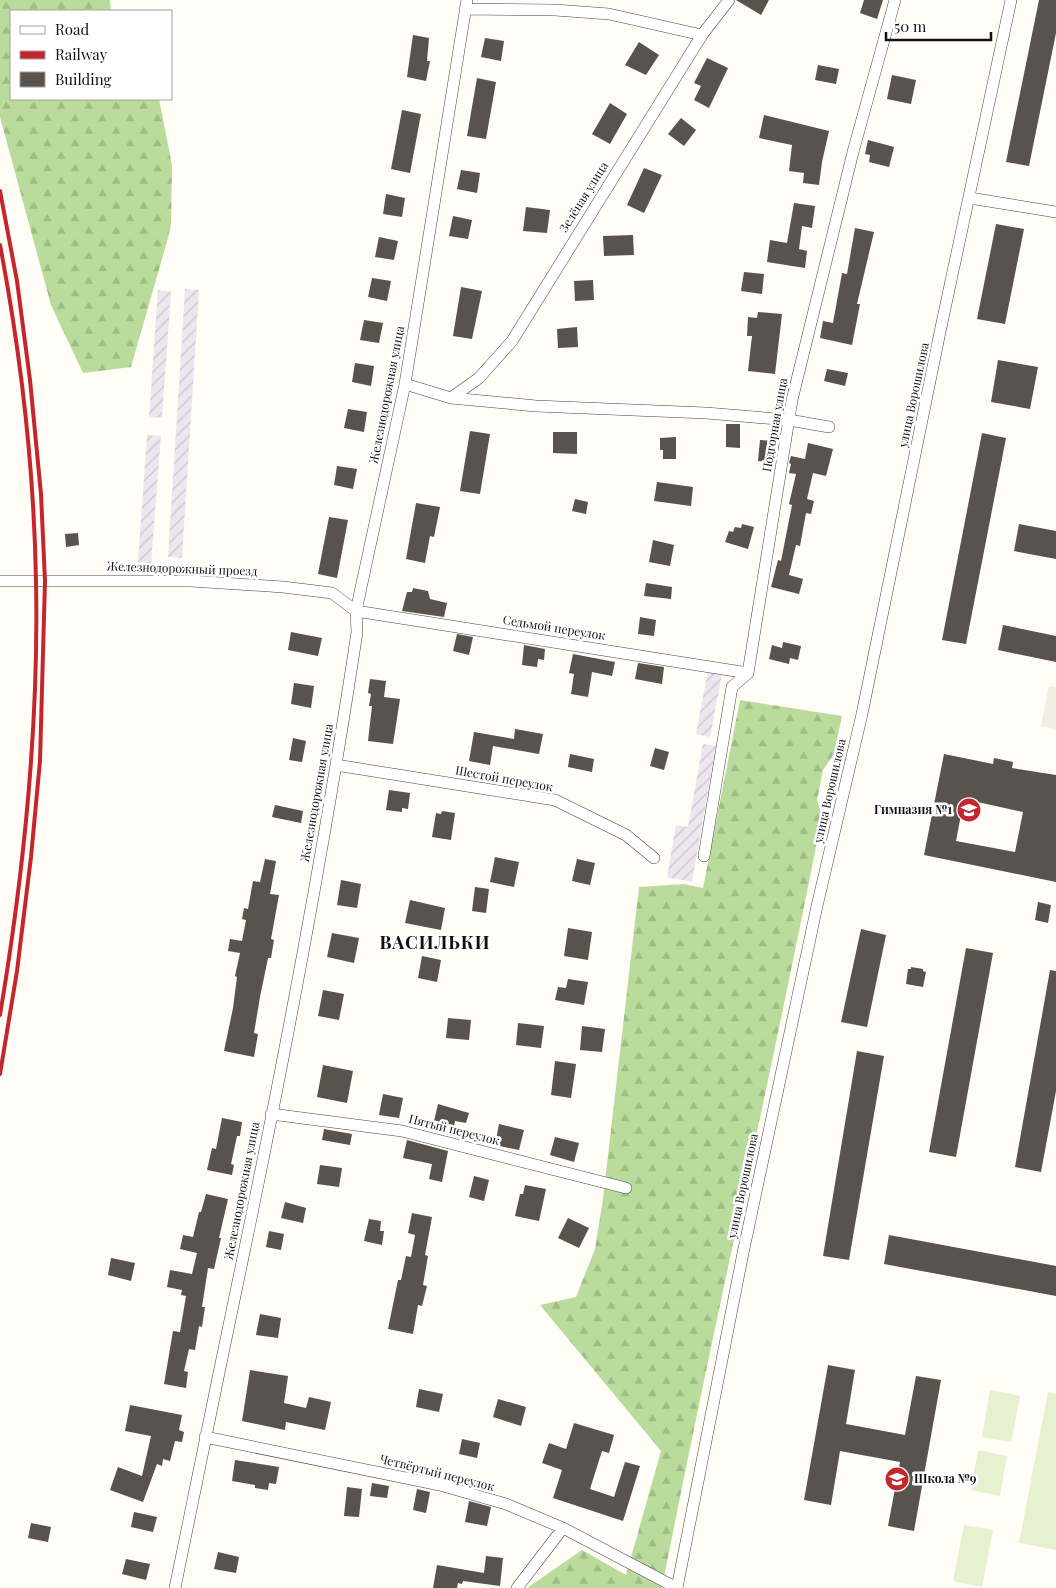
<svg xmlns="http://www.w3.org/2000/svg" width="1056" height="1588" viewBox="0 0 1056 1588" font-family="'Playfair Display',serif">
<defs>
<pattern id="industrial-furrows" width="10" height="10" patternUnits="userSpaceOnUse" patternTransform="scale(1.25)"><rect width="10" height="10" fill="#eee6ef"/><path d="M-1 1l2-2M0 10L10 0M9 11l2-2" fill="none" stroke="#cbc4cc"/></pattern>
<pattern id="forest-firs" width="22" height="20" patternUnits="userSpaceOnUse" patternTransform="scale(1.25)"><rect width="22" height="20" fill="#b9dc9c"/><path d="M5 1l3.5 6h-7zM16 11l3.5 6h-7z" fill="#9ebc85"/></pattern>
</defs>
<rect width="100%" height="100%" fill="#fffdf5"/>
<path fill="url(#industrial-furrows)" d="M185,289L199,290L182,558L168,557Z
M158,290L171,292L162,418L149,417Z
M147,435L161,436L151,563L138,562Z
M708,671L722,674L710,737L696,734Z
M703,744L716,746L692,882L667,877L676,825L688,827Z"/>
<path fill="url(#forest-firs)" d="M0,0H110L111,11H11V99H159L172,165L171,224L168,238L131,367L83,373L51,305L0,117Z
M740,700L842,716L834,754L823,770L817,800L822,816C772,1074 712,1330 662,1588H527L582,1550L626,1575L661,1451L540,1305L576,1297L595,1249L603,1199L639,887L684,884L703,888Z"/>
<path fill="#e6f2cf" d="M990,1390L1020,1396L1011,1442L982,1437Z
M1048,1392L1056,1394V1550L1019,1543Z
M978,1450L1007,1456L1000,1496L971,1490Z
M964,1525L993,1530L982,1587L953,1581Z"/>
<path fill="#f1ede2" d="M1049,686L1056,687V729L1041,726Z"/>
<path fill="#5a524d" fill-rule="evenodd" d="M736,0H769L761,15Z
M864,0H883L877,19L860,13Z
M1039,0H1056V33L1029,166L1006,162Z
M413,35L429,38L427,61H430L426,81L407,77Z
M485,38L504,41L501,61L481,57Z
M639,42L659,55L646,75L625,65Z
M707,58L728,68L709,108L694,100L701,86L694,83Z
M818,65L839,69L836,84L815,80Z
M892,75L916,80L911,104L887,99Z
M477,78L496,82L486,139L467,136Z
M610,103L627,114L610,144L592,134Z
M402,110L421,114L410,173L391,169Z
M764,115L829,131L822,162L819,185L803,183L804,173L789,171L792,145L759,138Z
M681,118L696,130L684,146L668,134Z
M868,140L894,147L889,167L869,162L870,155L865,154Z
M644,168L662,175L644,213L627,205Z
M461,170L480,173L477,193L457,189Z
M386,194L405,198L402,217L383,214Z
M794,203L815,206L812,228L802,226L799,249L807,251L805,268L767,262L770,240L787,243Z
M526,207L550,210L547,233L523,231Z
M453,216L472,220L468,239L449,236Z
M996,224L1024,229L1005,324L977,319Z
M855,228L874,232L857,304H860L852,345L820,338L823,321L833,323L842,273L847,274Z
M633,235L634,255L604,256L603,236Z
M379,237L398,241L394,260L375,257Z
M744,272L764,274L762,294L741,291Z
M372,278L391,281L387,301L368,297Z
M593,280L594,300L575,301L574,281Z
M461,287L482,291L472,339L453,336Z
M758,312L782,314L775,374L748,371L752,336H747L748,317L757,318Z
M364,320L383,323L379,343L360,340Z
M577,327L578,347L558,348L557,329Z
M998,360L1038,367L1030,409L991,402Z
M355,363L374,366L371,386L352,382Z
M827,369L848,373L845,386L824,381Z
M348,409L367,412L364,432L344,428Z
M726,424H740V448L726,447Z
M470,431L490,434L480,494L460,491Z
M553,432H577V454L553,453Z
M982,433L1006,438L966,644L942,640Z
M676,437V459H663V450H660V438Z
M760,440L776,441L774,462L758,461Z
M808,443L833,449L826,476L813,473L807,499L814,501L811,514L806,513L800,546L796,545L789,575L803,579L799,594L771,587L778,560L781,561L792,505L789,504L796,474L789,473L791,464L789,463L791,456L805,459Z
M337,466L357,469L353,489L334,485Z
M657,482L693,487L691,506L654,501Z
M575,499L588,502L586,514L572,511Z
M416,503L440,507L434,537L430,536L425,563L406,559Z
M329,517L348,520L337,578L318,574Z
M742,524L754,527L748,549L725,542L729,531L733,532L735,527L741,528Z
M1019,524L1056,531V559L1014,551Z
M78,533L79,545L66,547L65,534Z
M653,540L674,545L670,566L649,562Z
M646,583L672,587L671,599L644,596Z
M413,588L428,591L430,599L447,603L444,617L402,611L407,592H412Z
M640,617L656,620L654,636L638,634Z
M1003,625L1056,636V662L998,650Z
M291,632L322,638L318,656L288,650Z
M457,634L473,637L469,655L453,651Z
M783,642L801,646L798,660L790,658L789,664L769,659L772,645L782,648Z
M524,645L545,649L544,660L538,659L537,667L522,665Z
M573,654L615,662L612,676L592,672L588,697L571,694L574,674L569,673Z
M638,663L664,667L662,684L635,679Z
M370,679L386,681L384,697L400,699L393,744L368,741L372,706H369L371,694L368,693Z
M294,683L314,686L311,708L291,704Z
M515,729L543,734L539,754L493,746L490,765L469,761L474,732L514,739Z
M293,738L306,741L302,762L289,760Z
M655,748L669,752L664,770L650,766Z
M570,754L594,759L592,772L568,767Z
M944,754L993,764L994,758L1013,762L1012,768L1056,775V882L924,855ZM964,799L1023,812L1015,852L956,841Z
M389,790L410,793L408,809L402,808V812L386,810Z
M275,805L303,811L301,823L272,817Z
M442,811L455,813L451,840L432,837L436,813L441,814Z
M495,857L519,862L514,887L490,882Z
M265,859L276,861L270,894L279,895L271,939L274,940L271,958H268L260,997L254,1033L258,1034L254,1057L224,1051L233,1008L237,977L235,976L240,953L228,951L230,939L242,941L246,920L242,919L244,908L248,909L253,881L260,882Z
M577,859L595,863L590,885L572,881Z
M341,880L361,884L357,908L337,905Z
M475,887L489,889L486,913L472,911Z
M410,900L445,908L441,930L405,923Z
M1038,902L1051,905L1048,923L1035,920Z
M568,928L592,932L588,960L564,956Z
M861,929L886,935L867,1027L841,1022Z
M332,933L359,938L354,963L327,957Z
M966,948L993,953L956,1157L929,1152Z
M422,956L441,960L437,982L418,978Z
M911,967L923,969V971L926,972L923,987L906,984L908,969H911Z
M1050,970L1056,971V1091L1041,1172L1015,1167Z
M568,979L588,982L584,1005L555,1000L558,987L566,988Z
M323,990L344,994L339,1020L318,1016Z
M448,1018L471,1020L469,1040L446,1038Z
M518,1023L544,1026L541,1048L516,1045Z
M582,1026L605,1029L602,1052L580,1050Z
M857,1051L884,1056L849,1260L823,1256Z
M555,1061L576,1064L571,1098L551,1095Z
M323,1065L353,1071L347,1103L317,1097Z
M383,1094L403,1098L399,1118L379,1115Z
M438,1104L469,1113L466,1123L455,1121L454,1126L434,1121Z
M222,1118L242,1122L240,1136H237L231,1164L234,1165L232,1175L207,1170L212,1148L216,1149Z
M499,1124L524,1130L519,1150L495,1145Z
M324,1129L352,1134L350,1145L322,1140Z
M555,1137L579,1143L574,1162L550,1155Z
M407,1140L448,1151L442,1182L429,1179L432,1164L403,1158Z
M320,1165L342,1168L339,1187L317,1184Z
M474,1176L489,1180L484,1201L469,1197Z
M525,1185L546,1189L539,1221L515,1216L520,1194H523Z
M206,1194L228,1199L219,1238H221L214,1269L208,1268L202,1307H205L202,1327L199,1326L195,1350L189,1349L184,1371L188,1372L186,1388L164,1384L173,1331L180,1332L186,1296L181,1295L182,1290L167,1287L170,1270L192,1274L197,1253L180,1249L183,1235L193,1237L199,1212H201Z
M285,1202L306,1208L303,1223L281,1218Z
M412,1213L432,1217L425,1255L428,1256L423,1285L427,1286L422,1306L418,1305L413,1334L388,1329L398,1280H401L406,1256L411,1257L415,1235L408,1233Z
M568,1218L589,1228L579,1248L558,1238Z
M369,1219L381,1221L380,1231H384L382,1245L364,1241Z
M269,1231L284,1234L281,1250L266,1247Z
M889,1235L1056,1266V1296L884,1264Z
M111,1258L135,1263L131,1281L108,1275Z
M260,1314L281,1318L278,1338L256,1335Z
M828,1365L855,1370L846,1424L905,1435L916,1376L941,1380L914,1531L888,1526L900,1462L840,1451L831,1505L804,1500Z
M250,1370L288,1376L284,1403L306,1408L309,1397L331,1402L325,1430L286,1422L285,1430L242,1421Z
M419,1389L443,1394L439,1412L416,1407Z
M498,1399L526,1407L521,1426L493,1417Z
M130,1405L182,1415L179,1430L184,1432L182,1442L175,1441L170,1461L163,1459L162,1466L157,1464L143,1502L110,1490L118,1467L142,1476L151,1436L125,1431Z
M574,1423L614,1435L609,1453L602,1451L590,1489L614,1497L625,1462L640,1466L623,1521L553,1498L562,1470L542,1463L549,1443L566,1449Z
M462,1439L480,1443L477,1458L459,1454Z
M235,1460L279,1467L276,1484L269,1483L268,1490L255,1488V1485L232,1481Z
M372,1483L389,1486L387,1498L370,1496Z
M347,1487L362,1489L359,1517L344,1516Z
M417,1489L430,1492L426,1513L413,1510Z
M469,1501L491,1507L487,1526L465,1522Z
M134,1512L157,1517L153,1532L131,1527Z
M31,1523L51,1527L48,1542L28,1538Z
M218,1552L239,1557L236,1573L214,1569Z
M486,1556L503,1558L500,1586L463,1581L462,1584L458,1583L457,1588H433L437,1565L484,1573Z
M126,1559L150,1564L146,1580L122,1574Z"/>
<g fill="none" stroke-linecap="round" stroke-linejoin="round">
<defs>
<path id="minor" d="M465,9L555,10L609,14L702,35
M970,198L1056,212
M405,384L451,398L536,406L706,413L789,420L829,427
M451,398L479,378L512,341L702,35L729,0
M0,581H191L283,587L332,593L356,611L748,673
M336,765L555,800L626,835L654,858
M704,856L732,687L748,673L792,400L853,152L895,0
M271,1114L402,1131L626,1188
M205,1437L440,1485L506,1504L563,1528L677,1588
M175,1588C196,1481 219,1374 241,1267C285,1056 325,845 357,632L356,611L405,384L467,0
M517,1588L563,1528
M677,1588L743,1253L817,906L862,714L940,332L1011,0"/>
</defs>
<use href="#minor" stroke="#444" stroke-width="12"/>
<use href="#minor" stroke="#fff" stroke-width="11"/>
<path stroke="#c4262e" stroke-width="4" d="M0,191L17,281L30,380L41,494L45,581L40,761L31,857L17,971L0,1074
M0,245C21,355 34,469 36,581C39,726 24,872 0,1015"/>
</g>
<defs>
<symbol id="school-disc" viewBox="-11 -11 22 22"><circle r="9.5" fill="#c4262e" stroke="#fff"/><path d="M0-5L7-2L0 1L-7-2ZM-4 1L0 2.5L4 1V4Q0 6-4 4Z" fill="#fff"/></symbol>
</defs>
<g fill-rule="evenodd">
<use href="#school-disc" x="955" y="796" width="28" height="28"/>
<use href="#school-disc" x="883" y="1465" width="28" height="28"/>
</g>
<g text-anchor="middle" stroke-width="5" stroke-linejoin="round" paint-order="stroke">
<g font-size="12" fill="#111" stroke="#fff">
<text transform="translate(584 197) rotate(-58)" y="4">Зелёная улица</text>
<text transform="translate(387 395) rotate(-79)" y="4">Железнодорожная улица</text>
<text transform="translate(914 395) rotate(-78)" y="4">улица Ворошилова</text>
<text transform="translate(775 425) rotate(-80)" y="4">Подгорная улица</text>
<text transform="translate(182 569) rotate(2)" y="4">Железнодорожный проезд</text>
<text transform="translate(554 628) rotate(9)" y="4">Седьмой переулок</text>
<text transform="translate(504 779) rotate(10)" y="4">Шестой переулок</text>
<text transform="translate(830 791) rotate(-77)" y="4">улица Ворошилова</text>
<text transform="translate(317 793) rotate(-80)" y="4">Железнодорожная улица</text>
<text transform="translate(454 1130) rotate(14)" y="4">Пятый переулок</text>
<text transform="translate(743 1186) rotate(-78)" y="4">улица Ворошилова</text>
<text transform="translate(242 1191) rotate(-79)" y="4">Железнодорожная улица</text>
<text transform="translate(437 1473) rotate(14)" y="4">Четвёртый переулок</text>
</g>
<g font-size="12" font-weight="bold" fill="#111" stroke="#fff" text-anchor="end">
<text x="952" y="814">Гимназия №1</text>
<text x="914" y="1483" text-anchor="start">Школа №9</text>
</g>
<g font-size="18" font-weight="bold" letter-spacing="1" fill="#111" stroke="#fff">
<text x="435" y="949">ВАСИЛЬКИ</text>
</g>
</g>
<rect x="10" y="10" width="162" height="90" fill="#ffffff" stroke="#a0a0a0"/>
<rect x="20" y="26" width="25" height="8" fill="#ffffff" stroke="#a0a0a0"/>
<text x="55" y="35" font-size="15" fill="#111111">Road</text>
<rect x="20" y="51" width="25" height="8" fill="#c4262e" stroke="#a0a0a0"/>
<text x="55" y="60" font-size="15" fill="#111111">Railway</text>
<rect x="20" y="72" width="25" height="15" fill="#5a524d" stroke="#a0a0a0"/>
<text x="55" y="85" font-size="15" fill="#111111">Building</text>
<path d="M886 32v8h105v-8" fill="none" stroke="#111111" stroke-width="2.5"/>
<text x="894" y="32" font-size="15" fill="#111111" stroke="#ffffff" stroke-width="4" paint-order="stroke">50 m</text>
</svg>
